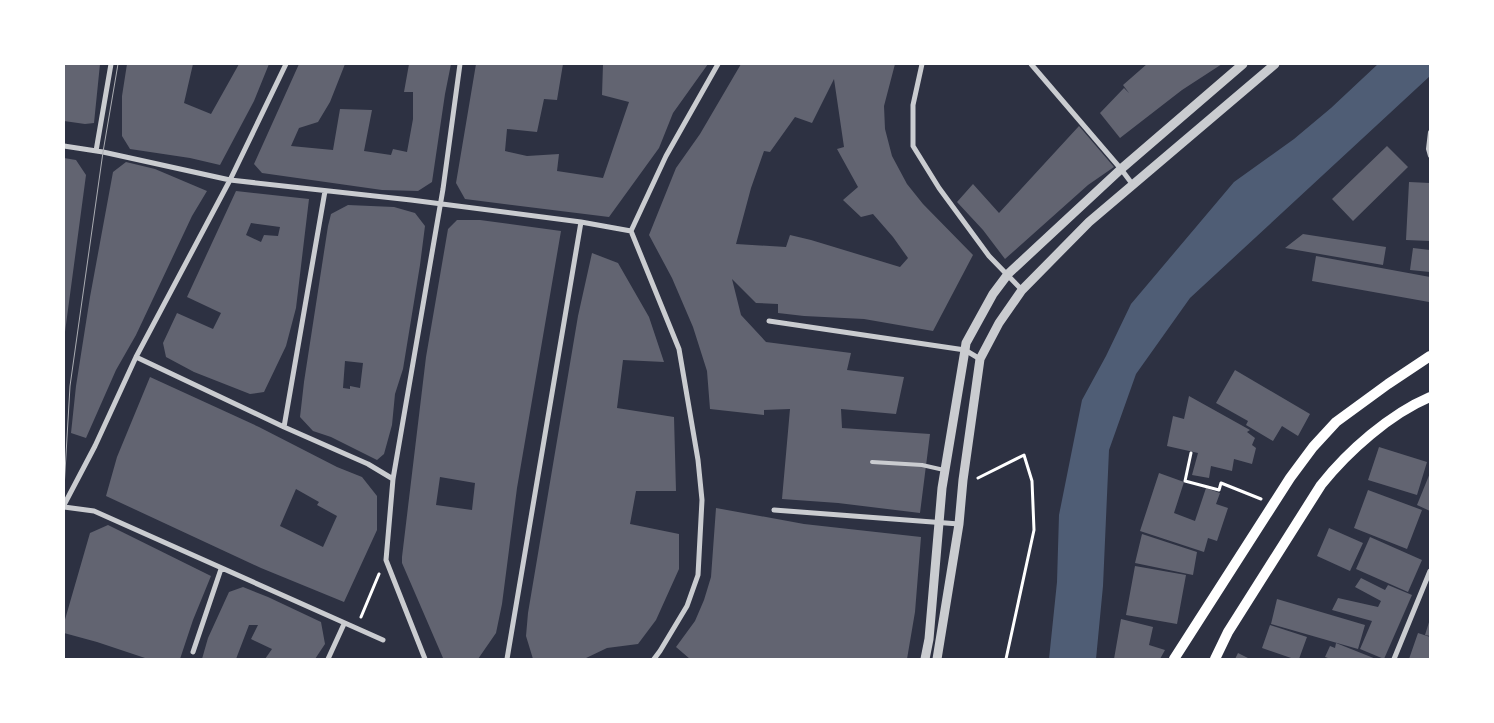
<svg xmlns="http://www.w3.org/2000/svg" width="1494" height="723" viewBox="0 0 1494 723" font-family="Barlow,sans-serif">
<rect width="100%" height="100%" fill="#2d3142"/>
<path fill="#4f5d75" d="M1378,64H1430V76L1190,298L1136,374L1109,450L1103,586L1096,659H1049L1057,582L1059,515L1082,400L1106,356L1131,304L1234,182L1294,139L1331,108Z"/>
<path fill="#626471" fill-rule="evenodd" d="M64,64H100L94,123L85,124L64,121Z
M127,64H193L184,103L211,114L239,64H269L254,101L220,165L190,158L130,149L122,136V96Z
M299,64H345L330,102L318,122L299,128L291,146L333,150L340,109L372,110L364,151L391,155L393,149L407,152L413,119V92H404L409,64H451L445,94L432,182L418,191L382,190L262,173L254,164Z
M476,64H563L557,100L544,99L537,132L507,129L505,151L527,156L559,154L557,171L603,178L629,102L602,95L603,64H708L673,113L659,148L609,217L465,199L456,183Z
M741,64H895L884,106L885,129L892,156L907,184L923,204L973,255L933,331L864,319L804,316L778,313V304L756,303L732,279L741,315L766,342L851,353L847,370L904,377L896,414L841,409L842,428L930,434L920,513L838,503L782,499L790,409L764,410V415L710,409L707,371L693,327L672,278L649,235L676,168L700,134ZM834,79L844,147L837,149L858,187L843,200L861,217L873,214L893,237L908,258L900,267L811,240L790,235L786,247L736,244L751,188L764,151L770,152L795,117L812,123Z
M1147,64H1222L1182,90L1120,138L1100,113L1124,88L1129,93L1123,85Z
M1079,126L1114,167L1088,185L1005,259L983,230L957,202L973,184L999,213Z
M1387,146L1408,167L1353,221L1332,199Z
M64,158L76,160L86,175L65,332Z
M126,162L155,169L207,191L192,216L136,335L116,370L86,438L71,433L76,386L90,297L113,172Z
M1409,182L1430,183V241L1406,240Z
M236,191L309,199L296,308L286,346L264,392L250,394L194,372L166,357L163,343L177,313L213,329L221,313L187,297ZM251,223L280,227L278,236L264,235L261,242L246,235Z
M348,205L394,207L415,213L425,226L420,265L403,369L395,394L392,425L384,454L377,460L331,437L313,431L300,417L304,382L328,226L331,214ZM345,361L363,363L360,388L350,386V389L343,388Z
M457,220H480L561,231L517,488L502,604L496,633L478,659L443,658L402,563V557L426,357L448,229ZM440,477L475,483L472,510L436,505Z
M1303,234L1386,247L1383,265L1285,248Z
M1413,248L1430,250V272L1410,270Z
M592,253L618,263L649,317L664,362L623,360L617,408L674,417L676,491H636L630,524L679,534V569L656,620L638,644L607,648L584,659H533L526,636L528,613L578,316Z
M1316,256L1430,277L1429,302L1312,281Z
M1235,370L1310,414L1298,436L1282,426L1273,441L1246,425L1248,421L1216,403Z
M150,377L259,427L337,467L362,477L377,496V530L344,602L261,568L106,496L117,457ZM296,489L319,502L317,505L337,516L323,547L280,526Z
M1189,396L1250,430L1247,432L1255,438L1252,445L1256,448L1252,464L1234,459L1232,471L1211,466L1209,478L1192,475L1198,453L1167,446L1173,416L1184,419Z
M1379,447L1427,462L1417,495L1368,480Z
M1159,473L1184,482L1174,513L1195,521L1206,488L1220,493L1216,504L1228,508L1217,541L1208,538L1204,552L1140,531Z
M1430,473V511L1417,505Z
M1368,490L1422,510L1407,549L1354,528Z
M716,508L804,524L921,537L915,612L907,659H690L676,647L695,621L704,600L711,577Z
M108,525L211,576L193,620L180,659H148L97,642L64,633V623L90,533Z
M1329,528L1363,543L1350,571L1317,556Z
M1142,534L1197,552L1193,575L1135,563Z
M1370,537L1422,560L1408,592L1356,569Z
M1135,566L1186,575L1177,624L1126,615Z
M1361,578L1385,590L1388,585L1412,595L1384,659L1360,649L1372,621L1332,610L1338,598L1378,607L1381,601L1355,587Z
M243,587L268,597L321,622L325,644L315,659H265L272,649L251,639L258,625H249L236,659H202L208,638L229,592Z
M1277,599L1365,625L1358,649L1271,624Z
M1121,619L1153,627L1149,645L1165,650L1160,659H1114Z
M1430,619V636L1425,635Z
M1270,625L1307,637L1299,659H1294L1262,648Z
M1418,633L1430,637V659H1409Z
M1336,643L1376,659H1331L1325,657L1330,646L1335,648Z
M1238,653L1250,659H1235Z"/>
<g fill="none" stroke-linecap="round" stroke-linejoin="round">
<path stroke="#fff" stroke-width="3" d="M1191,453L1185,481L1219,490L1221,483L1261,499
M978,478L1024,455L1032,481L1034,530L1006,659
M361,617L379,574"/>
<path stroke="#caccd0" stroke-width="4" d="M1430,132L1428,149L1430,156
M872,462L922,465L944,470"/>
<path stroke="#caccd0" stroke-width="5" d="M922,64L913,105V146L939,188L989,256L1022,290
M1031,64L1121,169L1133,185
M64,146L103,152L230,180L411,200L581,222L631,231
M96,151L111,64
M769,321L965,350L980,359
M136,357L284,427L368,464L393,479
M284,427L325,191
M64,505L95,446L136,357L230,180L286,64
M64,507L94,511L383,640
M774,510L959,524
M193,652L221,569
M328,659L344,624
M425,659L386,560L393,479L443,189L460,64
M507,659L581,222
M654,659L660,651L687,606L698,575L702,500L698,460L679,349L631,231L666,156L718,64
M1394,659L1430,571"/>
<path stroke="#caccd0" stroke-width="9" d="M925,659L929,639L942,488L965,350L966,343L993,294L1008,274L1121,169L1243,64
M937,659L959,524L963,480L980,359L999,323L1022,290L1089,222L1275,64"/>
<path stroke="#fff" stroke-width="10" d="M1174,659L1290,478L1313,447L1336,422L1388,384L1430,356
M1215,659L1228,632L1321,485C1348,451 1390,414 1430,397"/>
<path stroke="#abadb3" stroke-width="1" d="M64,489L70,386L103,152L118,64"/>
</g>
<rect width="1494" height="723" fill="none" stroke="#ffffff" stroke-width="130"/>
</svg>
